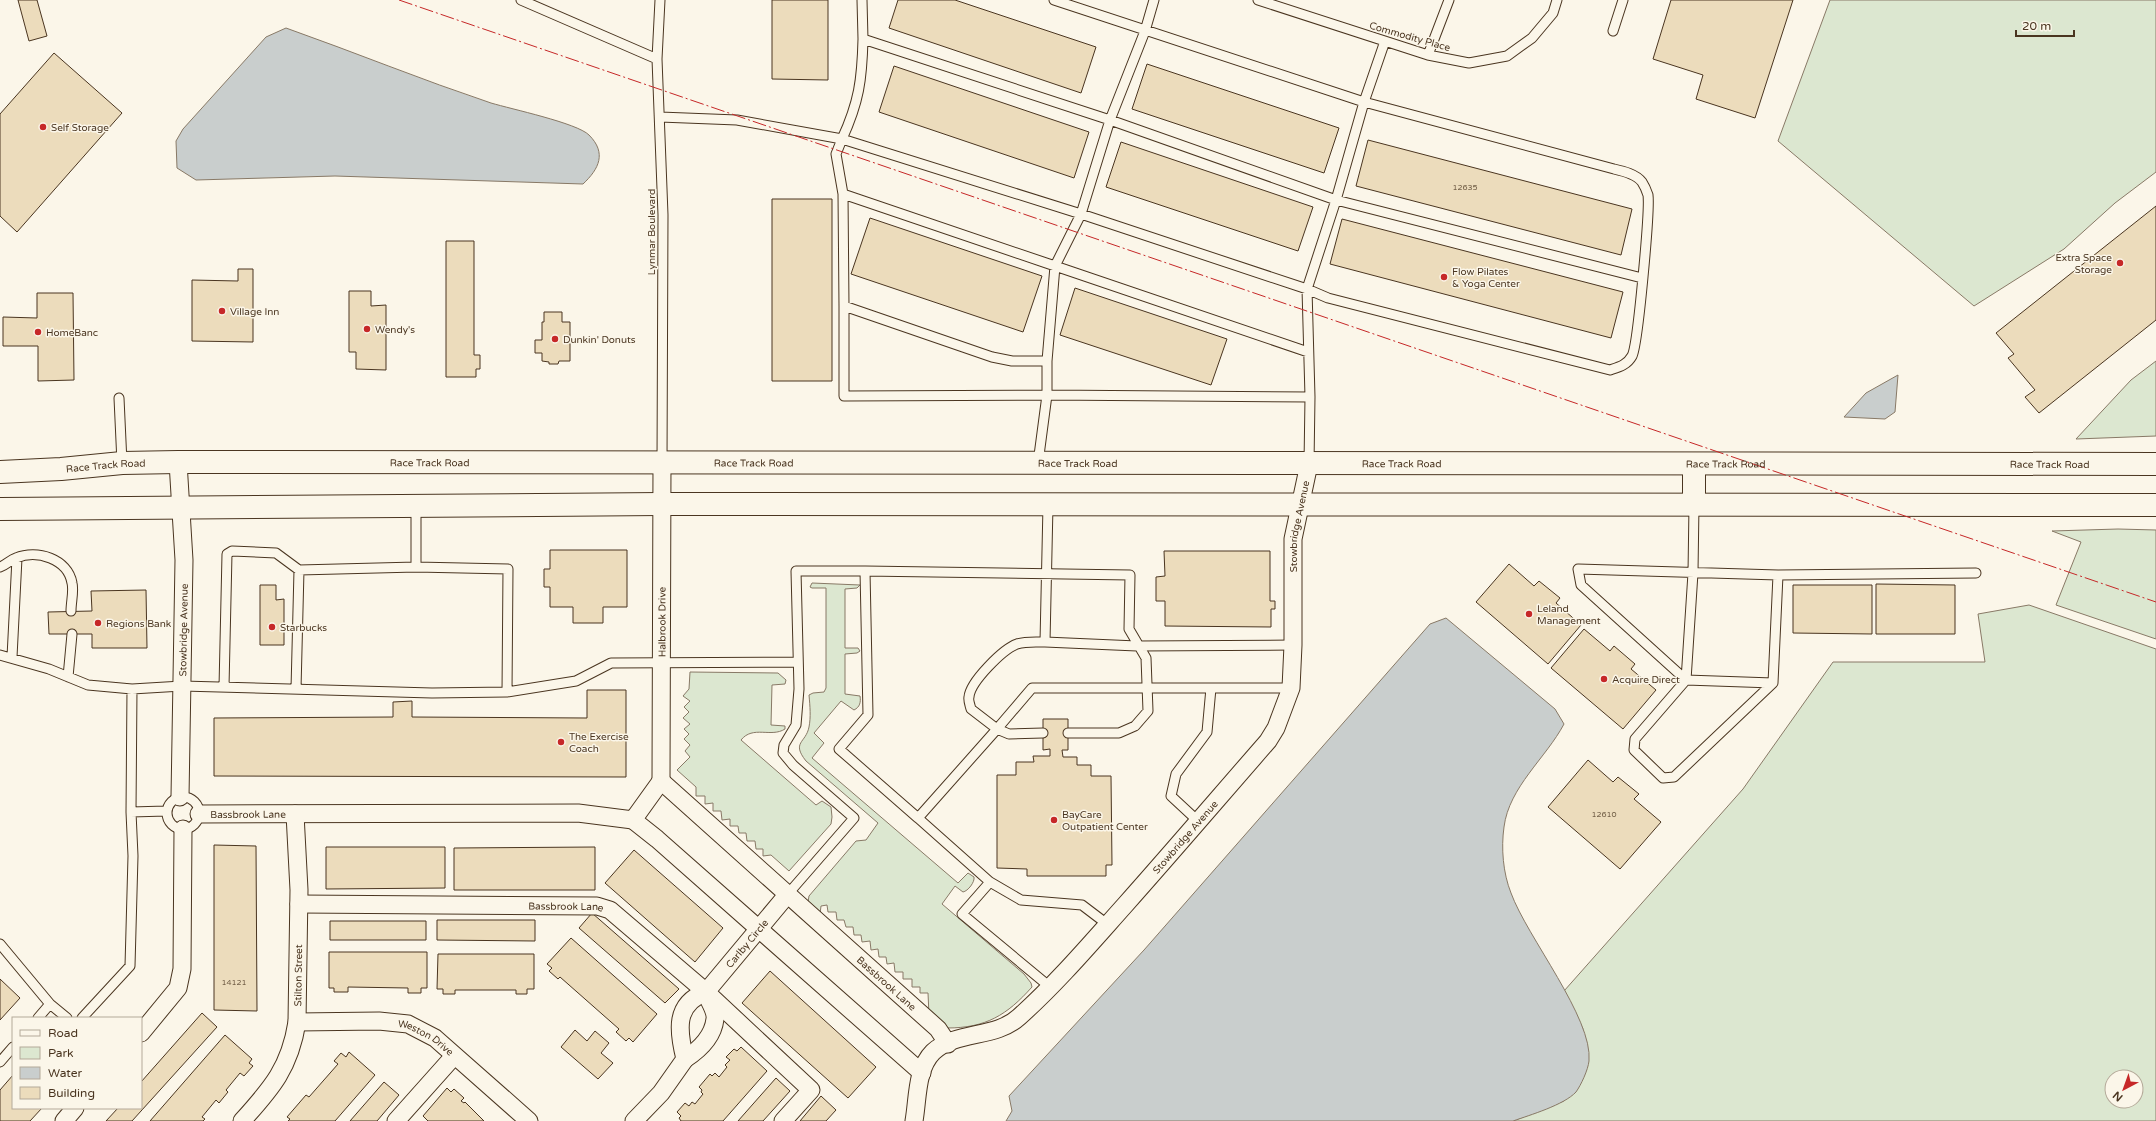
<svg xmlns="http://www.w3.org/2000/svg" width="2156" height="1121" viewBox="0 0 2156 1121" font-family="'Varela Round',sans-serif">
<rect width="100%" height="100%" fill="#fbf6e9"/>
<path fill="#dce7d0" stroke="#887966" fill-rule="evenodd" d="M1830,0H2156V172L2115,203L2064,249L1974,306L1778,141Z
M2156,361V436L2076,439L2131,380Z
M2118,529L2156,530V639L2056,605L2081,542L2052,531Z
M812,583L860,585L857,588L845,589V648H858L860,651L857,653L845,654V694L860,696C861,702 860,707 854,710L841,701L814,733L824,743L812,758L958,883L968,873L974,877C975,882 968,891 963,892L955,886L942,904L1024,974L1031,983L1032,987C1007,1015 986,1028 947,1028L929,1015L928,993H920V987H912V979H903V972H895L894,963L887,964L886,957H879L878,949L871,950L870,941L862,942L861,935H854L853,927H846L844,920H837L836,912H828L827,905L821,906L820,914L808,902L809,896L856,841L866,840L878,823L806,761C791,742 806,743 809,727C811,717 810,706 809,695L813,693L824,692L826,688V588H812L810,587Z
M2029,605L2156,649V1121H1513L1564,1101L1583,1029L1564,991L1743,789L1833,662H1985L1978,614ZM2112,1077H2136V1101H2112Z
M690,672L778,673L786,680L785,684L772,685L771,725L785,726V729C771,738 753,725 741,740L816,805L822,801L831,807L832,817L831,824L789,871L771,855L763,856V849H756L755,841H747L746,833H739L738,826H730V819L722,820L721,811H713V803L705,804V796H696V787L677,770L690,757L685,751L690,745L684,739L689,734L684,729L690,724L683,718L689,712L684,707L690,701L683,696L689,689Z"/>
<path fill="#c9cecd" stroke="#887966" d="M286,28C354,52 422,80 491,103C511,109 577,123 589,135C607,153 599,169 583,184L335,176L196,180L177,168L176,141L183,129L266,37Z
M1898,375L1895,412L1885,419L1844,417L1866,393Z
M1446,618L1555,709L1564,724C1546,758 1509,787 1504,827C1501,848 1503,873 1511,893C1527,937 1593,1018 1589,1061C1588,1070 1581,1085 1576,1092C1564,1105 1530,1115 1513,1121H1006L1012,1111L1009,1096L1144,950L1430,624Z"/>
<path fill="#ecdcbc" stroke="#4a3520" d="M18,0H37L47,36L29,41Z
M772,0H828V80L772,79Z
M898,0H955L1096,47L1081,93L889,28Z
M1671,0H1793L1755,118L1696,99L1703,75L1653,59Z
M54,53L122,113L17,232L0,216V114Z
M1147,64L1339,128L1324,173L1132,109Z
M894,66L1089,132L1074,178L879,112Z
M1368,140L1632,209L1621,255L1356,186Z
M1121,142L1313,207L1298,251L1106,187Z
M772,199H832V381H772Z
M2156,206V320L2039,413L2025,397L2035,390L2008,358L2014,354L1996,333Z
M870,218L1042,276L1023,332L851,274Z
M1342,219L1623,292L1611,338L1330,264Z
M446,241H474V355H480V369H476V377H446Z
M238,269H253V342L192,341V280L238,281Z
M1075,288L1227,339L1211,385L1060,335Z
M349,291H371V306L386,305V370L356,369V352H349Z
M37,293H73L74,380L38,381V346H3V317L37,318Z
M544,312H562V322H570V361H559L558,364H549V362L542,361V353H535V340H542V322H544Z
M550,550H627V607H603V623H573V607H550V587H544V569H550Z
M1164,551H1270V601H1275V609H1271V627L1165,626V601H1156V577L1165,576Z
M1509,564L1534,586L1539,581L1560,598L1556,603L1581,625L1548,664L1476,602Z
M1876,584L1955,585V634H1876Z
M260,585H276V600L284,599V645H260Z
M1793,585H1872V634L1793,633Z
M146,590L147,648H92V634H49L48,612L92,611L91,591Z
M1584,629L1610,651L1614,646L1635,664L1631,669L1656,690L1623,729L1551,668Z
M587,690H626V777L214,776V718L393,717V702L412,701V717L587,718Z
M1043,719H1068V750H1062L1063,757H1077V765H1091V776H1111L1112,865H1106V876H1027V869L997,868V775H1016V762H1034L1033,756H1050V749L1043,750Z
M1588,760L1613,782L1618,777L1639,794L1634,799L1661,822L1620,869L1548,807Z
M214,845L256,846L257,1011L214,1010Z
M326,847H445V888L326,889Z
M595,847V890H454V848Z
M634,850L723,928L695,962L605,883Z
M592,913L679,989L665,1003L579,928Z
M437,920H535V941L437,940Z
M330,921H426V940H330Z
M571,938L657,1014L633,1042L629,1038L626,1041L616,1032L619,1029L560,977L558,979L549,971L552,968L547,964Z
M329,952H427V988H421V993H408V988L348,987V992H334V988H329Z
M438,954H534V989H527V994H516V990H455V994H443V989H437Z
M770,971L876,1067L848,1098L742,1003Z
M0,979L20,998L0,1020Z
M202,1013L217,1027L132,1121H106L118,1108H141V1082Z
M575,1030L587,1041L595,1031L609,1043L601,1053L613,1063L598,1079L561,1047Z
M225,1035L252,1059L249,1063L253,1066L244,1076L240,1073L226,1090L228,1092L219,1103L216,1100L202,1117L205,1119L203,1121H150Z
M741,1047L767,1071L723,1121H681L679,1118L681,1116L677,1112L685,1103L689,1106L692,1102L695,1104L703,1094L701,1092L702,1090L699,1087L710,1074L712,1076L715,1073L719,1077L727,1067L725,1065L730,1060L726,1057L734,1049L737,1051Z
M349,1052L375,1075L335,1121H288L290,1119L287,1117L306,1095L309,1097L338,1064L334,1061L341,1053L346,1057Z
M13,1075V1108H42L30,1121H0V1090Z
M776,1078L790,1091L763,1121H738Z
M384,1082L399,1095L377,1121H350Z
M447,1088L451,1092L454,1089L464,1098L461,1101L464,1103L465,1102L484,1121H428L423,1116Z
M821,1096L836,1110L826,1121H800Z"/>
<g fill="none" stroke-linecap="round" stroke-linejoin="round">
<defs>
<path id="service" d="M521,0L657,59
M660,0L657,59L663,215L662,462
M862,0L863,39
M1054,0L1364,102L1385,41
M1258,0L1428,55L1469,63L1507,56L1532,38L1553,13L1557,0
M1613,31L1623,0
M1428,55L1449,0
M660,117L737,120L842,139L836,154L843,194L1055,266L1081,214L1110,120L1145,31L1154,0
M843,194L844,306L992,357L1012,361H1047L1055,266L1308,352
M844,306V396L1047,395L1038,463
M1047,361V395L1310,397
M119,398L122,463
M1309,464L1310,397L1307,289L1336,200L1364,102L1614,169C1623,171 1636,174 1642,182C1644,185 1647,192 1648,195C1650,210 1638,345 1632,356C1627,365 1619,367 1610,370L1328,298L1307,289L1081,214L842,139C859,102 862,80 863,39L1110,120L1336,200L1642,278
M1048,505L1045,642C1036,642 1026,641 1017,644C1003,649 970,682 969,697C968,700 970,705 971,709L997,729L918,818L990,882L962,914L1050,987
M1694,505L1693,573L1686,680L1635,739L1634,750L1663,778L1674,777L1773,683L1778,575L1578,569L1581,585L1686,680L1773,683
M0,567C6,565 10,560 16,558C37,549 68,559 72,583C74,591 71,602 71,611
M1778,575L1976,573
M1045,642L1137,646L1293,645
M0,655L49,669L88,685L132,689L131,812
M12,657L17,558
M68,677L72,634
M224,687L227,554L232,551L276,553L299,570L416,567
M132,689L182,686L432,693L507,692L508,569L416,567V506
M296,689L299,570
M507,692L576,681L611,663L798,662
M1043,733L1009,734L997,729L1032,688H1291
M167 813a16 16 0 1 1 32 0a16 16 0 1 1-32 0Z
M918,818L839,749L868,715L865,571L1130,575L1129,629L1146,658L1148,711L1135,726L1119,733H1068
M1199,822L1171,796L1176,774L1207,732L1211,688
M990,882L1021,900L1082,905L1107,924
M787,895L854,818L793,765L783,753L784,745L796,725L799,689L796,571H865
M0,944L50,1004
M38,1018L50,1004L67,1018
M82,1018L130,966L133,856L131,812L166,811
M0,1062L13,1047"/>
<g id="minor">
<path d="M178,462L184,560L180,797"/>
<path id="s1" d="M661,781L938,1029L948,1044"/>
<path id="s2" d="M661,781L662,463"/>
<path id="s3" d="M199,814L578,813L633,820L661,781"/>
<path d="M633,820L657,839L922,1073"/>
<path id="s4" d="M299,904L597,906L610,910L706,992L811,1090L783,1121"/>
<path id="s5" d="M297,1022L379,1021L408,1024L435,1038L529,1121"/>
<path d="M141,1033L178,988L182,969L183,829"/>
<path d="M685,1059C699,1050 713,1037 715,1019C716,1013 711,1004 708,998"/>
<path d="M64,1121L75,1108"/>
<path id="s6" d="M242,1121C272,1088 290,1067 297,1022L299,890L295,814"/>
<path d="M396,1121L454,1056"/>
<path id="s7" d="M634,1121L661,1093L685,1059C678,1031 674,1004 706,992L787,895"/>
<path id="s8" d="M914,1121C918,1099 916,1069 933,1052C957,1030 995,1039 1019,1017C1057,983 1091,943 1125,905C1173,851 1220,796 1268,741L1276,728L1291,688L1293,645V539L1309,464"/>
</g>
<g id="secondary">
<path id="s9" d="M0,472L61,469L122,463L178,462L2156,464"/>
<path d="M1694,505V464"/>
<path d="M0,509L661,504L2156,505"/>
</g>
</defs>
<use href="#service" stroke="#4a3520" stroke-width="11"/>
<use href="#minor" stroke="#4a3520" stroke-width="19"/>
<use href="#secondary" stroke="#4a3520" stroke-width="24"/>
<use href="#service" stroke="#fbf6e9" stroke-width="9"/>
<use href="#minor" stroke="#fbf6e9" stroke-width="17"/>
<use href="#secondary" stroke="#fbf6e9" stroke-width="22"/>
<path stroke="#c62828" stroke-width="1" stroke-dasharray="14 3 2 3" stroke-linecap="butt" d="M399,0L2156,602"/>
</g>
<g fill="#c62828" stroke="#fbf6e9" stroke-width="1.5">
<circle cx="43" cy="127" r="4"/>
<circle cx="2120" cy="263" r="4"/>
<circle cx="1444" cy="277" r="4"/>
<circle cx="222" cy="311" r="4"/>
<circle cx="367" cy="329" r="4"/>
<circle cx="38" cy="332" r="4"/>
<circle cx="555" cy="339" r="4"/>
<circle cx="1529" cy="614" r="4"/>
<circle cx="98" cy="623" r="4"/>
<circle cx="272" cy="627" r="4"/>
<circle cx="1604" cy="679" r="4"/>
<circle cx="561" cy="742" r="4"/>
<circle cx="1054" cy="820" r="4"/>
</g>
<g text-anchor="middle" stroke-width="3" stroke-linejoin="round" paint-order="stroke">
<g font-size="8" fill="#725f47">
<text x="1465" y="190">12635</text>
<text x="1604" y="817">12610</text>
<text x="234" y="985">14121</text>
</g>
<g font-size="10" fill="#4a3520" stroke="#fbf6e9">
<text transform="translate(1410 36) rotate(16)" y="4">Commodity Place</text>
<text transform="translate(651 232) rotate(-90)" y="4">Lynmar Boulevard</text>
<text dy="4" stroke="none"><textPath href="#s9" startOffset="430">Race Track Road</textPath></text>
<text dy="4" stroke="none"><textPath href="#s9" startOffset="754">Race Track Road</textPath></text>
<text dy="4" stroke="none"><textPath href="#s9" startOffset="1078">Race Track Road</textPath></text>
<text dy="4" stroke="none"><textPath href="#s9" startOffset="1402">Race Track Road</textPath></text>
<text dy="4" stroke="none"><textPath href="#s9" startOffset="1726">Race Track Road</textPath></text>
<text dy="4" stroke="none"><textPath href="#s9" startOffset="2050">Race Track Road</textPath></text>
<text dy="4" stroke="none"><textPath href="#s9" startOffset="106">Race Track Road</textPath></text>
<text dy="4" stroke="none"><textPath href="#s8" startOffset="759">Stowbridge Avenue</textPath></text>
<text dy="4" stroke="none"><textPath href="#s2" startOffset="159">Halbrook Drive</textPath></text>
<text transform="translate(183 630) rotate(-89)" y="4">Stowbridge Avenue</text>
<text dy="4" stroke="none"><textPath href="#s3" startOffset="49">Bassbrook Lane</textPath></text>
<text dy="4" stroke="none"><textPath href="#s8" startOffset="412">Stowbridge Avenue</textPath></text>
<text dy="4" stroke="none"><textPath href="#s4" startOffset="267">Bassbrook Lane</textPath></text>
<text dy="4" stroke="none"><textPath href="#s7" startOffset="223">Carlby Circle</textPath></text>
<text dy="4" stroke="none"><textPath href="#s6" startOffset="162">Stilton Street</textPath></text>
<text dy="4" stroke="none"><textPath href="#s1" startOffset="303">Bassbrook Lane</textPath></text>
<text dy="4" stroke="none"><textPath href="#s5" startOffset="133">Weston Drive</textPath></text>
</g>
<g font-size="10" fill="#4a3520" stroke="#fbf6e9" text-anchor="start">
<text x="51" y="131">Self Storage</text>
<text x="2112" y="261" text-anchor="end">Extra Space<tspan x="2112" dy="12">Storage</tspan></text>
<text x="1452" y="275">Flow Pilates<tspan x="1452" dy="12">&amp; Yoga Center</tspan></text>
<text x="230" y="315">Village Inn</text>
<text x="375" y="333">Wendy's</text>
<text x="46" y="336">HomeBanc</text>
<text x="563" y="343">Dunkin' Donuts</text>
<text x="1537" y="612">Leland<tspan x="1537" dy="12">Management</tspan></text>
<text x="106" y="627">Regions Bank</text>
<text x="280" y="631">Starbucks</text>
<text x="1612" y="683">Acquire Direct</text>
<text x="569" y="740">The Exercise<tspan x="569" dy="12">Coach</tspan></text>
<text x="1062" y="818">BayCare<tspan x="1062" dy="12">Outpatient Center</tspan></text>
</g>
</g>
<rect x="12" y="1017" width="130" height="92" fill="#fbf6e9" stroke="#b4a999"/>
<rect x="20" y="1030" width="20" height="6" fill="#fbf6e9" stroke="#b4a999"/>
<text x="48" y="1037" font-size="12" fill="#4a3520">Road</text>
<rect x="20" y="1047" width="20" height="12" fill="#dce7d0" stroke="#b4a999"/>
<text x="48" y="1057" font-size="12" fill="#4a3520">Park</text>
<rect x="20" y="1067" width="20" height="12" fill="#c9cecd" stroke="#b4a999"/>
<text x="48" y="1077" font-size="12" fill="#4a3520">Water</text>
<rect x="20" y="1087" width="20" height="12" fill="#ecdcbc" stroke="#b4a999"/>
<text x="48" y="1097" font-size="12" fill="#4a3520">Building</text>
<g transform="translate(2124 1089) rotate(221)"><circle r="19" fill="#fbf6e9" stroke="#b4a999"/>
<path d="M0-3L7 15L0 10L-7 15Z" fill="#c62828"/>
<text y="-6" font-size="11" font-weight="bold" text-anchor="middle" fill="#4a3520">N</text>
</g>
<path d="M2016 30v6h58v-6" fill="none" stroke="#4a3520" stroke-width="2"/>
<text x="2022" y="30" font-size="12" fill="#4a3520" stroke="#fbf6e9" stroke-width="3" paint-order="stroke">20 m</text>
</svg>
